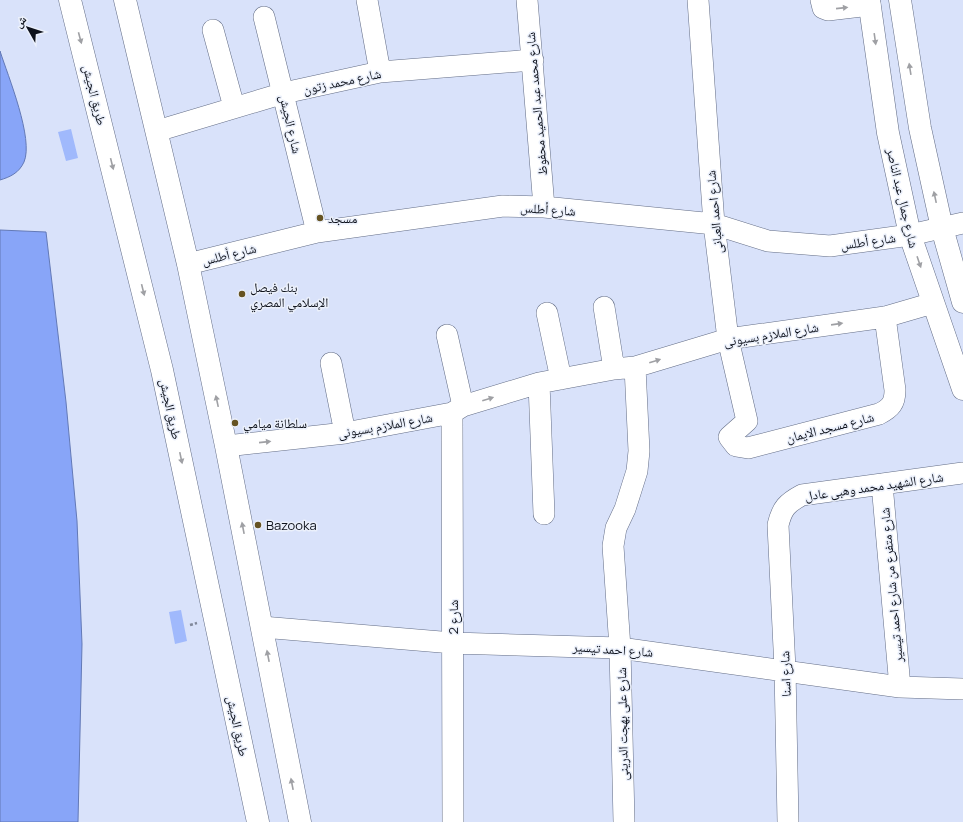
<svg xmlns="http://www.w3.org/2000/svg" width="963" height="822" viewBox="0 0 963 822" font-family="Manrope,'Noto Naskh Arabic',sans-serif">
<rect width="100%" height="100%" fill="#d9e2fa"/>
<path fill="#88a5f8" stroke="#6379b6" d="M0,51C8,76 34,139 24,162C19,173 10,177 0,180Z
M0,230L46,232L66,402L77,521L82,644L78,822H0Z"/>
<path fill="#a0b9fc" d="M71,129L78,158L66,161L58,132Z
M181,610L187,641L175,644L169,612Z"/>
<g fill="none" stroke-linecap="round" stroke-linejoin="round">
<defs>
<path id="minor" d="M367,0L380,72
M527,0L544,207
M698,0L714,224L728,339L747,421L729,437L736,446L748,448L879,414C891,408 895,403 895,390L885,317
M821,0L823,8L828,10L870,5
M264,17L317,232
M213,30L234,107
M157,131L284,93L380,72L533,60
M188,264L317,232L503,206L544,207L714,224L768,241L830,246L910,235L963,223
M604,307L614,369
M547,313L561,379
M447,335L463,406
M331,363L345,433
M539,383L544,514
M452,413L453,822
M226,446L345,433L452,413L463,406L539,383L614,369L635,367L728,339L885,317L933,303
M882,484L900,687
M262,627L453,643L620,648L900,687L963,689
M624,822L620,648L613,546L616,528L625,509L637,471L639,451L635,367
M788,822L785,669L778,525C782,508 787,503 802,495L963,473"/>
<path id="major" d="M869,0L888,133L910,235L963,389
M900,0L920,128L942,228L963,302"/>
<path id="highway" d="M70,0L162,370L258,822
M125,0L188,264L226,446L300,822"/>
</defs>
<use href="#minor" stroke="#636d86" stroke-width="22"/>
<use href="#major" stroke="#636d86" stroke-width="23"/>
<use href="#highway" stroke="#636d86" stroke-width="23"/>
<path stroke="#81889a" stroke-width="2.5" stroke-dasharray="3 2" stroke-linecap="butt" d="M190,625L197,623"/>
<use href="#minor" stroke="#fff" stroke-width="21"/>
<use href="#major" stroke="#fff" stroke-width="22"/>
<use href="#highway" stroke="#fff" stroke-width="22"/>
</g>
<defs><path id="oneway-solid" d="M-6-.8H1V-3.2L6.5 0L1 3.2V.8H-6Z"/></defs>
<g fill="#9fa0a4">
<use href="#oneway-solid" transform="translate(842 8) rotate(-6)"/>
<use href="#oneway-solid" transform="translate(80 38) rotate(75)"/>
<use href="#oneway-solid" transform="translate(875 39) rotate(82)"/>
<use href="#oneway-solid" transform="translate(910 69) rotate(-99)"/>
<use href="#oneway-solid" transform="translate(112 164) rotate(76)"/>
<use href="#oneway-solid" transform="translate(935 197) rotate(-102)"/>
<use href="#oneway-solid" transform="translate(919 262) rotate(71)"/>
<use href="#oneway-solid" transform="translate(143 290) rotate(76)"/>
<use href="#oneway-solid" transform="translate(837 324) rotate(-8)"/>
<use href="#oneway-solid" transform="translate(655 361) rotate(-17)"/>
<use href="#oneway-solid" transform="translate(488 399) rotate(-17)"/>
<use href="#oneway-solid" transform="translate(217 401) rotate(-102)"/>
<use href="#oneway-solid" transform="translate(265 442) rotate(-6)"/>
<use href="#oneway-solid" transform="translate(181 458) rotate(78)"/>
<use href="#oneway-solid" transform="translate(243 528) rotate(-101)"/>
<use href="#oneway-solid" transform="translate(268 656) rotate(-101)"/>
<use href="#oneway-solid" transform="translate(292 784) rotate(-101)"/>
</g>
<g fill="#665322" stroke="#ebf0fb" stroke-width="1.5">
<circle cx="320" cy="218" r="4"/>
<circle cx="242" cy="294" r="4"/>
<circle cx="235" cy="423" r="4"/>
<circle cx="258" cy="525" r="4"/>
</g>
<g text-anchor="middle" stroke-width="3" stroke-linejoin="round" paint-order="stroke">
<g font-size="13" fill="#0e121c" stroke="#ebf0fb">
<text transform="translate(342 81) rotate(-12)" y="5">شارع محمد زتون</text>
<text transform="translate(95 95) rotate(76)" y="5">طريق الجيش</text>
<text transform="translate(536 104) rotate(-95)" y="5">شارع محمد عبد الحميد محفوظ</text>
<text transform="translate(291 124) rotate(77)" y="5">شارع الجيش</text>
<text transform="translate(903 198) rotate(77)" y="5">شارع جمال عبد الناصر</text>
<text transform="translate(548 209) rotate(4)" y="5">شارع أطلس</text>
<text transform="translate(714 212) rotate(-95)" y="5">شارع احمد العبانى</text>
<text transform="translate(868 241) rotate(-8)" y="5">شارع أطلس</text>
<text transform="translate(229 254) rotate(-14)" y="5">شارع أطلس</text>
<text transform="translate(771 334) rotate(-9)" y="5">شارع الملازم بسيونى</text>
<text transform="translate(171 409) rotate(78)" y="5">طريق الجيش</text>
<text transform="translate(385 425) rotate(-10)" y="5">شارع الملازم بسيونى</text>
<text transform="translate(830 427) rotate(-14)" y="5">شارع مسجد الايمان</text>
<text transform="translate(874 486) rotate(-8)" y="5">شارع الشهيد محمد وهبى عادل</text>
<text transform="translate(891 585) rotate(-95)" y="5">شارع متفرع من شارع احمد تيسير</text>
<text transform="translate(453 617) rotate(-90)" y="5">شارع 2</text>
<text transform="translate(613 649) rotate(4)" y="5">شارع احمد تيسير</text>
<text transform="translate(785 674) rotate(-92)" y="5">شارع اسنا</text>
<text transform="translate(622 724) rotate(-91)" y="5">شارع على بهجت الدرينى</text>
<text transform="translate(238 726) rotate(78)" y="5">طريق الجيش</text>
</g>
<g font-size="13" fill="#0e121c" stroke="#ebf0fb" text-anchor="start">
<text x="328" y="223">مسجد</text>
<text x="250" y="292">بنك فيصل<tspan x="250" dy="15">الإسلامي المصري</tspan></text>
<text x="243" y="428">سلطانة ميامي</text>
<text x="266" y="530">Bazooka</text>
</g>
</g>
<g transform="translate(28 28) rotate(309)" stroke="#ebf0fb" stroke-width="3" paint-order="stroke">
<path d="M0-3L7 15L0 10L-7 15Z" fill="#0e121c"/>
<text y="-6" font-size="11" font-weight="bold" text-anchor="middle" fill="#0e121c">ش</text>
</g>
</svg>
